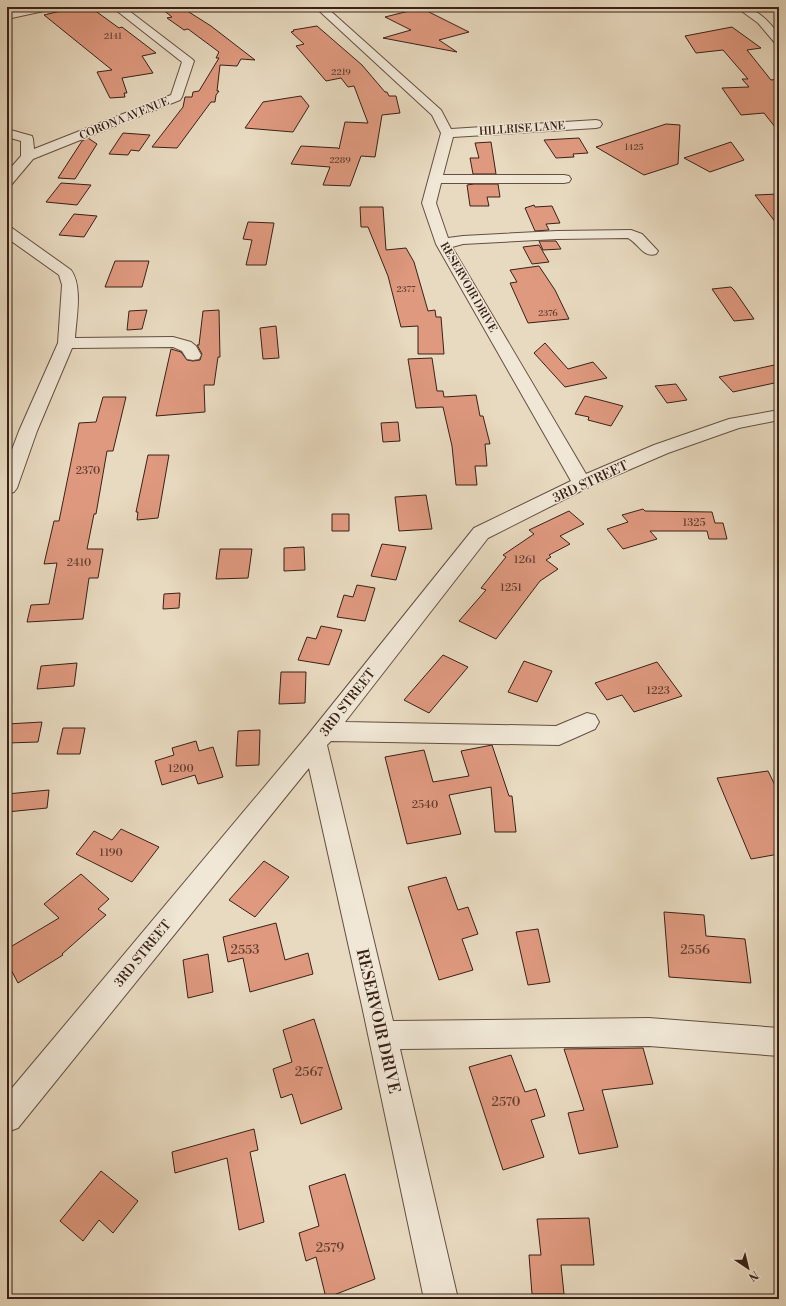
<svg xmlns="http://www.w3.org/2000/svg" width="786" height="1306" viewBox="0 0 786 1306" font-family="'Libre Bodoni',serif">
<rect width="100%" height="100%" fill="#e8dac0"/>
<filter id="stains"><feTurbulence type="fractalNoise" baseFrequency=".005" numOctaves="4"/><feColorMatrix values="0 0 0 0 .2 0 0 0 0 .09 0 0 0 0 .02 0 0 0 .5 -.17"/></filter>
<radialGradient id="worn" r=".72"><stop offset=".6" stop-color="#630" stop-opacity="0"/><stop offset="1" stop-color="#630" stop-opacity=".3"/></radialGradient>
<path fill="#df997f" stroke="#392117" d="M77,7H90L119,28L122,27L156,53L142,56L153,73L122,78L127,93H124L125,97L110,98L97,72L112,70L44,15Z
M163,7H181L211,26L255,60L241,59L237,66L220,65L217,91H219L216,95L215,102H211L177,148L152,147L183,107L185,97H192L193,92L199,91L219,58H216L219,52L188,29L184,30L167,18L172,17L162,9Z
M421,8L469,32L439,40L457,52L383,38L411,30L385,17Z
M317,26L362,65L385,92H387L389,96H396L400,113L382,115L375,157L361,156L350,186L323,185L330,167L291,164L301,146L338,148L339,149L345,122L368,123L354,86L348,87L341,78L326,81L296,46L304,44L291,32L294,31L293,30Z
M732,27L761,48L747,50L771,80L779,79V132L764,113L741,115L722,88L749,87L742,79H748L723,50L696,53L685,36Z
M301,96L309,106L293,132L245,128L263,102Z
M666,124L680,125L678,164L644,175L596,147Z
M123,133L150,135L139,151L131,150L128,155L109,154Z
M88,138L97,144L75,179L58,178L82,141Z
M579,138L588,153L573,154L574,157L556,158L544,140Z
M491,142L496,174H473L470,158H479L475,143Z
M731,142L744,160L710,172L684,158Z
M61,183L91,185L77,205L46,202Z
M474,184H498L500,197H487L489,206H470L467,185Z
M779,194V227L755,195Z
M534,205L535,207L552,206L560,223L546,224L549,230L535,231L525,208Z
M360,207H383L386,250L406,248L414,262L428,311L435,310L436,317H441L444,354H418V326L401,327L388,276L368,227H361Z
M74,214L97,216L84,237L59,235Z
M248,222L274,223L266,265H246L252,240L243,239Z
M539,241H556L561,249L543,250Z
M539,245L549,262L532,264L523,247Z
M115,261H149L142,287H105Z
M539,266L555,290L569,319L528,323L510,283L517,282L510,270Z
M731,287L734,290L754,319L734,321L712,289Z
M147,310L142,329L127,330L129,311Z
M219,310L220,357H218L214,385H204L205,412L156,416L171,349L181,352L187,360L193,361L200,360L202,354L197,345H199L203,311Z
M276,326L279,358L263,359L260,328Z
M545,343L568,369L593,362L607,378L565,387L534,353Z
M432,358L437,391H443L444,397L476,395L480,416H483L490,444H485L487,466H475L477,485H456L452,446L443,407L416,408L408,359Z
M779,364V382L733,392L719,377Z
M676,384L687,400L667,403L655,386Z
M585,396L623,406L611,426L588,420L589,417L575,414Z
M103,397H126L113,451H107L96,514H94L87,549H103L98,578H89L83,619L27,622L31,605L49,604L57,563L44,564L54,521H59L79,423L96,422Z
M398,422L400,441L383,442L381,423Z
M148,455H169L158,518L137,520L138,512H136Z
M426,495L432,529L399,531L395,497Z
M643,509L645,511L712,512L715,523H723L727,539H709L707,531H650L657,539L623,549L607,529L628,522L622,515Z
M569,511L584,524L560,536L570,544L549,555L551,557L546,560L558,569L540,581L496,639L459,621L486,590L481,588L506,557L503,555L534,534L529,530Z
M332,514H349V531H332Z
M382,544L406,547L396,580L371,576Z
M304,547L305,570L284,571V548Z
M220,549H252L248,578L216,579Z
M357,585L375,588L365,621L337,617L344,595L353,597Z
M180,593L179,608L163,609L164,594Z
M321,626L342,630L329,665L298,660L307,637L316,639Z
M443,655L468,667L429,713L404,700Z
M524,661L552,671L537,702L508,692Z
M657,662L682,696L634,712L622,695L607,700L595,683Z
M77,663L74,686L37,689L41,666Z
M281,672H306L305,703L279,704Z
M42,722L38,742L7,743V724Z
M63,728H85L80,754H57Z
M260,730L259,765L236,766L238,731Z
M196,741L199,751L213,747L223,777L198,784L195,775L162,785L155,761L174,755L172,748Z
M492,745L509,796H512L516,832H495L491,787L449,795L461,834L407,844L385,757L424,750L433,782L469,776L461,751Z
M768,771L779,793V854L751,859L717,778Z
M49,790L47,808L7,812V794Z
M121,829L159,847L132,882L76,854L94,831L112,840Z
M264,861L289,877L255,917L229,900Z
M81,874L109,899L98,909L106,915L62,954L63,955L18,983L7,962V949L59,918L44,904Z
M446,877L458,910L468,907L478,934L462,939L473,970L439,980L408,887Z
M664,912L704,915L706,936L745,939L751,983L669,977Z
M276,923L285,960L308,953L313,974L250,992L243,958L228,962L223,937Z
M538,929L550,982L528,985L516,932Z
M208,954L213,992L188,998L183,960Z
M314,1019L342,1109L301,1124L292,1094L281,1098L273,1069L292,1062L283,1030Z
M643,1048L653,1084L602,1090L618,1147L579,1154L568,1113L584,1110L564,1049Z
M511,1055L525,1092L536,1089L545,1116L531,1120L544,1157L503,1170L469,1067Z
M254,1129L258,1150L250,1152L264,1222L239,1230L227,1158L175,1173L172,1152Z
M101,1171L138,1201L113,1233L99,1220L83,1241L60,1221Z
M345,1174L375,1279L326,1298L316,1257L306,1261L299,1233L319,1226L309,1186Z
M589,1218L594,1265H561L564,1294H532L529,1255H541L537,1219Z"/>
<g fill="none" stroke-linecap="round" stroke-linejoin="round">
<defs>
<path id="minor" d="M34,7H54L53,9L7,19V13Z
M112,7H124L192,59L194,61L182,97L180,100L33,159L12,184L7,185V172L21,156V141L7,137V129L32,136L33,139L34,149L171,95L182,62Z
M315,7H326L441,110L451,129L596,120L600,121L602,124L600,127L596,128L453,137L443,175H564L569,176L571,179L569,182L564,183H441L436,203L448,238L463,236L557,231L631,230L642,234L658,251L656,254C643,258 639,244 628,238L557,239L463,244L452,247L586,474L654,445L729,419L779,410V420L739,428L668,453L589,487L488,538L345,722L556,726L587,713L595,715L599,722L595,729L559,745L331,741L327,745L393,1021L649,1018L779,1028V1056L649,1046L400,1049L458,1299H424L362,1006L309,768L18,1128L7,1132V1094L307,736L474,528L571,481L436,244L422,203L441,133L432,115Z
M736,7C757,7 766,19 779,34V44L775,43L758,23Z
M7,227L12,228L71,270C83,286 76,319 75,338L173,337L191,342L196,346L201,355L199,359L193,360L187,359L182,351L173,347L72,348L37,431L17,488L14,492L7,494V463L19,431L58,343L62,285L59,275L7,238Z"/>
</defs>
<use href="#minor" stroke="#654f41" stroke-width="2"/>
<use href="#minor" fill="#f0e7d6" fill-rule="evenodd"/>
</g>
<g text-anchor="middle" stroke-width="3" stroke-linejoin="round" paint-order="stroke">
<g font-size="9" fill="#623f31">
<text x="113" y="39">2141</text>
<text x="341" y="75">2219</text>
<text x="634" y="150">1425</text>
<text x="340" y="163">2289</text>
<text x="406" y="292">2377</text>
<text x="548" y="316">2376</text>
</g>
<g font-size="11" fill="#392117" stroke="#f0e7d6">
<text transform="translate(124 118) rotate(-22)" y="4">CORONA AVENUE</text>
<text transform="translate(522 128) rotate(-4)" y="4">HILLRISE LANE</text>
<text transform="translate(469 287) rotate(60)" y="4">RESERVOIR DRIVE</text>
</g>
<g font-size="11" fill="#623f31">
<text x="88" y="474">2370</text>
<text x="694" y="526">1325</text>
<text x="525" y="563">1261</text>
<text x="79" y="566">2410</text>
<text x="511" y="591">1251</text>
<text x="658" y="694">1223</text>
<text x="181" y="772">1200</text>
<text x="425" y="808">2540</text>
<text x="111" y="856">1190</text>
</g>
<g font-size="13" fill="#392117" stroke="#f0e7d6">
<text transform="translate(590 481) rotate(-25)" y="5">3RD STREET</text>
<text transform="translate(347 702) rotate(-52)" y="5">3RD STREET</text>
<text transform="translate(142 953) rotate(-51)" y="5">3RD STREET</text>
</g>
<g font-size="13" fill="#623f31">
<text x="245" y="954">2553</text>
<text x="695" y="954">2556</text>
<text x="309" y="1076">2567</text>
<text x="506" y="1106">2570</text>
<text x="330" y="1252">2579</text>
</g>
<g font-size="16" fill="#392117" stroke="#f0e7d6">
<text transform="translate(379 1021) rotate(77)" y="6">RESERVOIR DRIVE</text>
</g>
</g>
<rect width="786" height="1306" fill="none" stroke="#e8dac0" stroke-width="24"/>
<rect x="8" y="8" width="770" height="1290" fill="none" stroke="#392117" stroke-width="2"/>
<rect x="12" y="12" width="762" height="1282" fill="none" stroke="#392117"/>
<g transform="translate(748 1268) rotate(145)" stroke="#f0e7d6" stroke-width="3" paint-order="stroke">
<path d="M0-3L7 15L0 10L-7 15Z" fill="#392117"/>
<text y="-6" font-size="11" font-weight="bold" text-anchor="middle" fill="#392117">N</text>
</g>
<rect width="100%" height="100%" filter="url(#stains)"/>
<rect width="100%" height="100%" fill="url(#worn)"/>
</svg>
